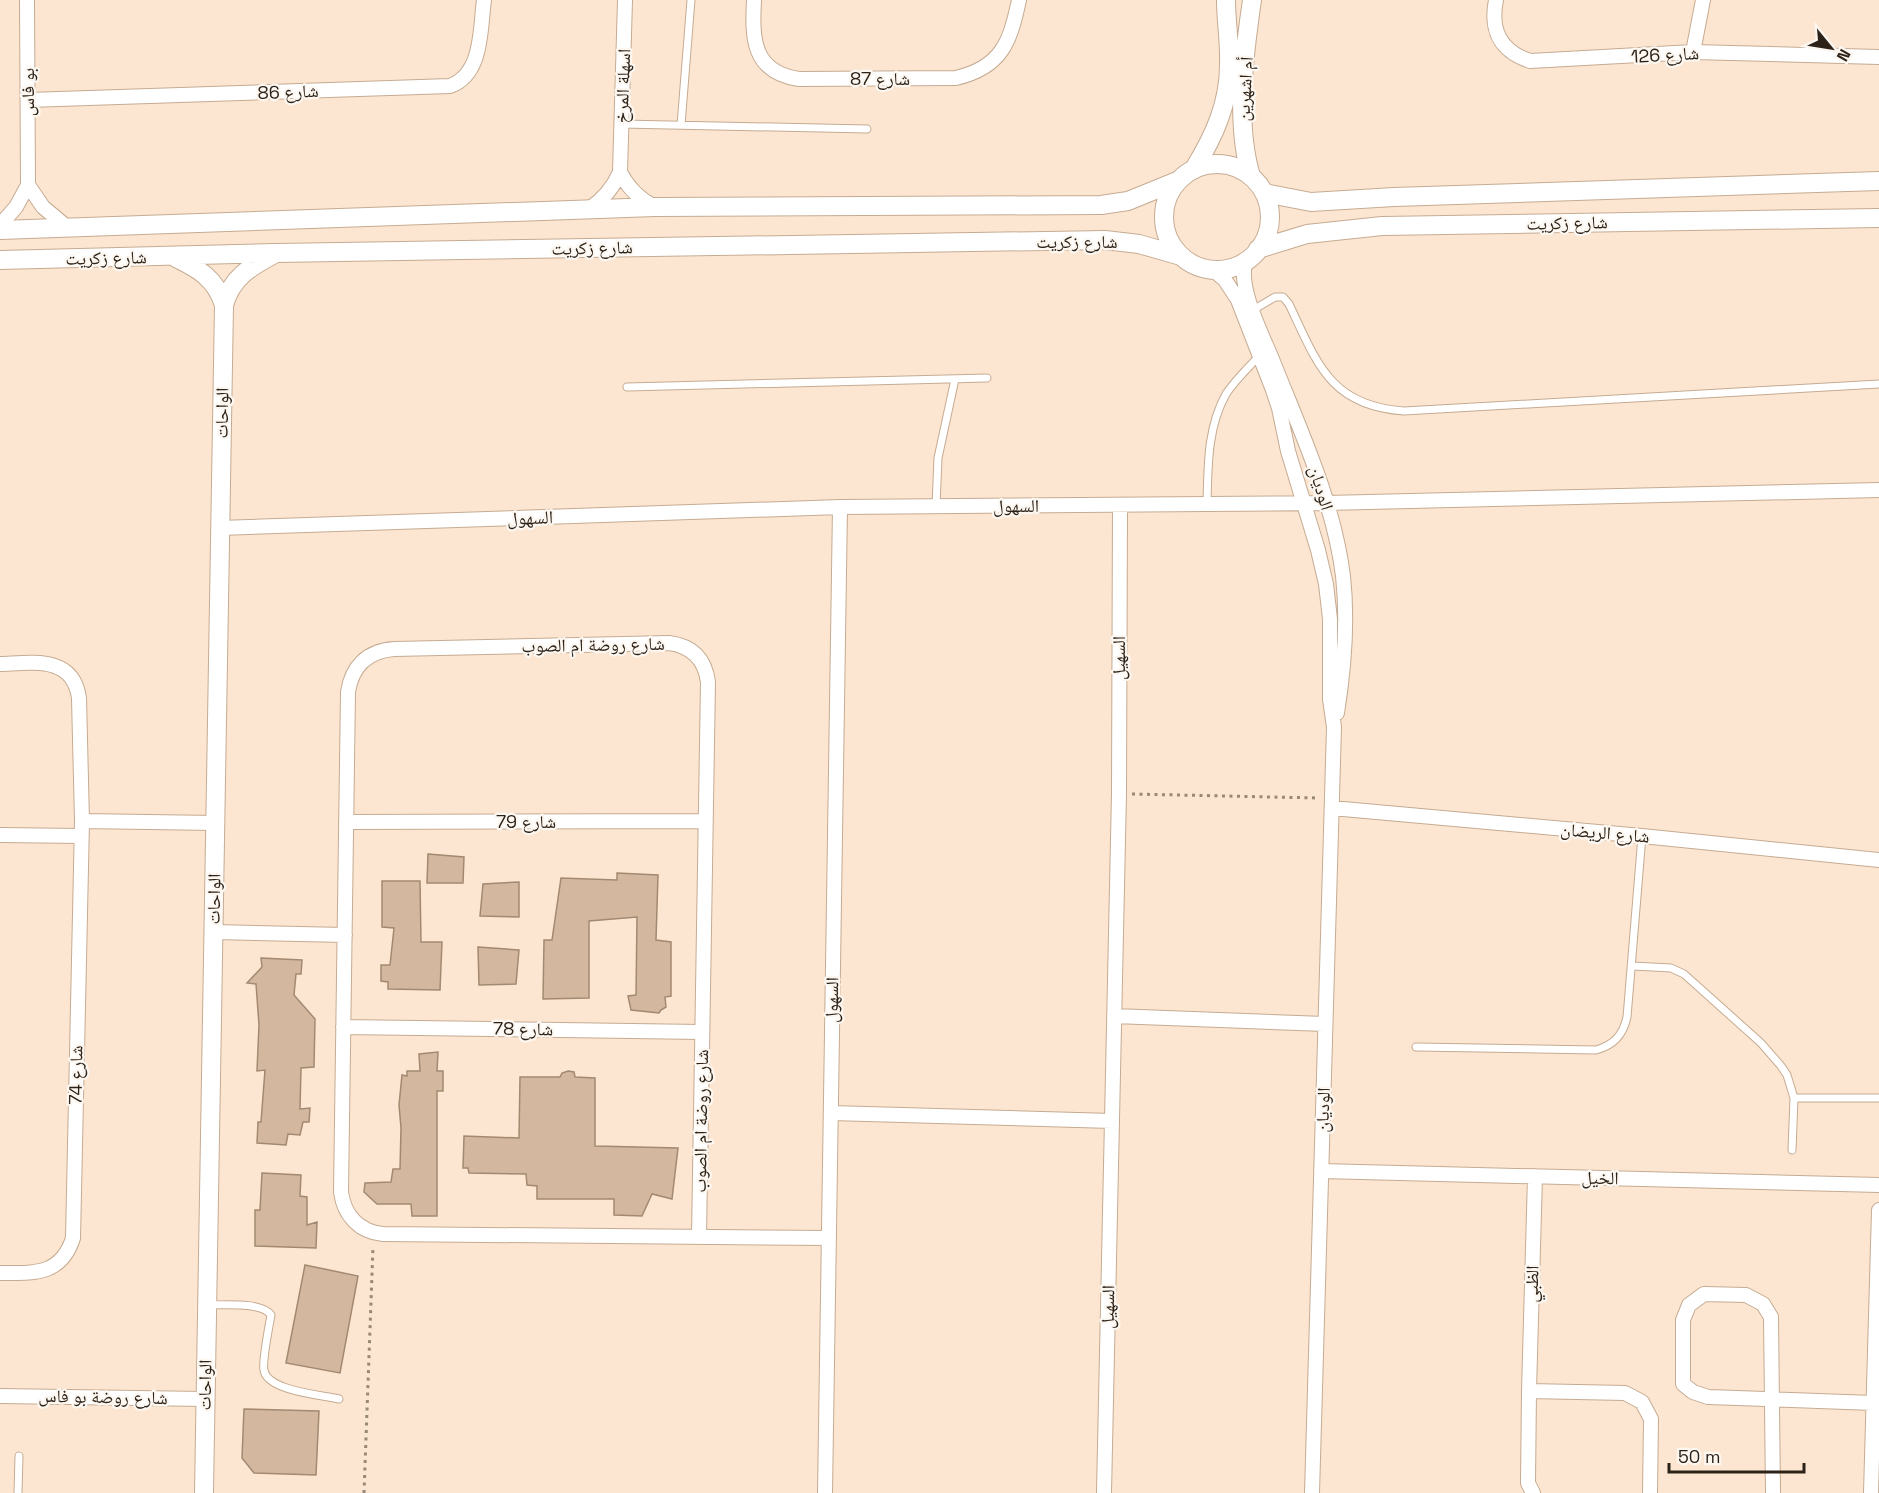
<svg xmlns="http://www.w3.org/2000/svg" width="1879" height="1493" viewBox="0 0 1879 1493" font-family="'Space Grotesk','Noto Naskh Arabic',sans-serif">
<rect width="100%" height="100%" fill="#fde6d1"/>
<path fill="#d3b89f" stroke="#a38971" stroke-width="1.5" d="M428,854L464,857L463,883H427Z
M617,873L658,875L656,940L671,942V996L665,997L666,1007L661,1010L659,1013L631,1010L628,996L636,995L637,917L589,921V998L543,999L544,940H552L561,878L617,880Z
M382,881H420L421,942H442L440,990L388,989V982L381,981V965H390L394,928L382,927Z
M519,882V917L480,916L483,884Z
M478,947L519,950L516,984L479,985Z
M261,958L302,960L301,974H296L294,995L315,1019L314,1067L301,1068L300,1109L310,1108L309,1122H303L300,1135L288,1134L286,1145L257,1143L258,1122H261L265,1070L257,1071L259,1025L256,984L247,983L262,967Z
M438,1052L437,1071H443V1091H437V1216H412L411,1204H377L364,1192L365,1183L391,1182L393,1169H400L401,1128L399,1105L402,1075L407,1076V1071H420L419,1054Z
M568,1071L574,1072L575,1077L595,1078V1146L678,1148L672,1199L652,1194L642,1216L614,1215V1199H537V1186L527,1185L526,1174L469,1173L468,1168H463L464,1136L519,1138L520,1077H560L562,1073Z
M262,1173L301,1175L300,1196L307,1197V1225L317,1222L316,1248L255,1246V1210H260Z
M305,1265L358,1276L340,1373L286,1363Z
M244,1409L319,1411L316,1475L254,1473L242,1458Z"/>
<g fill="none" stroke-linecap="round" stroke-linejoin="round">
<defs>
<path id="service" d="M622,124L867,129
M681,125L691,0
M1253,310L1275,297H1283L1289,304C1317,363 1330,406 1404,411L1879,384
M627,387L987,378
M1207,504C1208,467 1207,428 1226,394C1235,380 1248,368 1260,355
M936,506L938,458L955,379
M1633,966L1671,968L1684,974L1761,1043L1781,1066L1787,1075L1794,1098L1792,1150
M1416,1047L1596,1050C1614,1045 1623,1035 1627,1017L1642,836
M1794,1098H1879
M209,1305C225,1305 262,1302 271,1315C269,1326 262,1362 264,1370C267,1391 322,1395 339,1399
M18,1493L19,1456"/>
<path id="minor" d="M754,0C752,38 752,72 799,79L956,78C1002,67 1010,42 1019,0
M1496,0C1490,30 1500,51 1530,61L1693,52L1879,57
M1693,52L1703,0
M28,100L450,86C483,74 480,29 484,0
M620,172C628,188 639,199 655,207
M28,185L43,207L68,228
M589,209C604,199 613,188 620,172L625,0
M0,225L16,207L28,185L27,0
M1246,260C1236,287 1264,338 1274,364C1301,432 1334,503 1343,576C1348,621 1344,669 1337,713
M1212,269L1225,280L1238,300L1273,390L1279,408L1288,451L1318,550L1326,584L1330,619V699L1334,727L1312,1493
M220,528L840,507L1326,503L1879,490
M0,664C32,663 73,655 79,698L82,821L73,1238C61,1276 33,1273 0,1273
M1332,808L1642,836L1879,860
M82,821L215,823
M346,822L705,821
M0,835L81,836
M213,932L345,935
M1114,1016L1325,1024
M343,1027L702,1032
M831,1113L1112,1121
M1321,1171L1879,1185
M699,1237L708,682C705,659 692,646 669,643L394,649C367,651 352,666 348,692L341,1192C344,1215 359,1232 383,1234L829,1238
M1529,1391L1625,1393L1642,1402L1651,1419L1650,1493
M0,1396L205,1399
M825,1493L840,507
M1104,1493L1119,793L1120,505
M1533,1493L1528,1483L1529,1391L1535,1176
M1773,1493L1771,1317L1763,1304L1746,1295L1704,1294L1689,1305L1683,1320V1384L1693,1392L1708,1397L1873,1403
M1871,1493L1879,1210"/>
<path id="tertiary" d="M1164 217a53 53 0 1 1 106 0a53 53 0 1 1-106 0Z
M1194,169C1214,136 1229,104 1229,65C1230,43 1226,22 1226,0
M1251,176C1235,123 1244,55 1252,0
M1264,193L1311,202L1394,197L1879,181
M0,230L655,207L1101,205L1128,201L1177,181
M1258,249L1307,234L1382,226L1879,218
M176,258C199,269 216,279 224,305
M0,260L276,253L1105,240L1139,244L1181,256
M204,1493L224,305C232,276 252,266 276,253"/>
</defs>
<use href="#service" stroke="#c5ab92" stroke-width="9"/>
<use href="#minor" stroke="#c5ab92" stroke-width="16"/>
<use href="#tertiary" stroke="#c5ab92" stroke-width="20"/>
<path stroke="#988878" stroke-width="3" stroke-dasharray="3 4.5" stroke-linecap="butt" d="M1132,794L1318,798
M364,1493L373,1247"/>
<use href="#service" stroke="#fff" stroke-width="7"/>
<use href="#minor" stroke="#fff" stroke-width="14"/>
<use href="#tertiary" stroke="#fff" stroke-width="18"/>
</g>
<g text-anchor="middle" stroke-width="4.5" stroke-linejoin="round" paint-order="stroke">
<g font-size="18" fill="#2c2218" stroke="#fcf7f1">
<text transform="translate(1665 55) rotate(-3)" y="6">شارع 126</text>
<text x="880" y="85">شارع 87</text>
<text transform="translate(623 86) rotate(-88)" y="6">اسهلة المرخ</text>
<text transform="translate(1245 89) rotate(-87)" y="6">أم اشهرين</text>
<text transform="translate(28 92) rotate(-90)" y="6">بو فاس</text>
<text transform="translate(288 92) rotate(-2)" y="6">شارع 86</text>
<text transform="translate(1567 223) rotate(-1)" y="6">شارع زكريت</text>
<text x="1077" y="248">شارع زكريت</text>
<text transform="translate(592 248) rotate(-1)" y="6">شارع زكريت</text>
<text transform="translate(106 258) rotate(-1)" y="6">شارع زكريت</text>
<text transform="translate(222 413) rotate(-89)" y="6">الواحات</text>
<text transform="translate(1321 488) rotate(73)" y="6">الوديان</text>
<text x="1016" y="512">السهول</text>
<text transform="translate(530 518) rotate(-2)" y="6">السهول</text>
<text transform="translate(593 645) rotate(-1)" y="6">شارع روضة ام الصوب</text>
<text transform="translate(1119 658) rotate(-90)" y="6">السهيل</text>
<text x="526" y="828">شارع 79</text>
<text transform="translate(1605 833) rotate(5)" y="6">شارع الريضان</text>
<text transform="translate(214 899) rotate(-89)" y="6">الواحات</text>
<text transform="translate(832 1000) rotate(-89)" y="6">السهول</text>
<text transform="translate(523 1029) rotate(1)" y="6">شارع 78</text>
<text transform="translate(76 1075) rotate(-89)" y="6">شارع 74</text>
<text transform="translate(1323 1110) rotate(-88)" y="6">الوديان</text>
<text transform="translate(701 1121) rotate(-89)" y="6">شارع روضة ام الصوب</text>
<text transform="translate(1600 1178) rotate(1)" y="6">الخيل</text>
<text transform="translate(1532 1284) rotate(-88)" y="6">الظبي</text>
<text transform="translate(1108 1307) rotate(-89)" y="6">السهيل</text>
<text transform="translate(205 1385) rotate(-89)" y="6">الواحات</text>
<text transform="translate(103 1397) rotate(1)" y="6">شارع روضة بو فاس</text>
</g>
</g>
<g transform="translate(1831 48) rotate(120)" stroke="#fcf7f1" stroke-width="4.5" paint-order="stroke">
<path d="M0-4.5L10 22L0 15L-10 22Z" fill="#2c2218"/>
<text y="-9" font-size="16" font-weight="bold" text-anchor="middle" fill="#2c2218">N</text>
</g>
<path d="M1669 1463v9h135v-9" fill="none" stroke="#2c2218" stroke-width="3"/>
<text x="1678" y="1463" font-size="18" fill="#2c2218" stroke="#fcf7f1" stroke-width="4.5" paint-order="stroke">50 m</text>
</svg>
